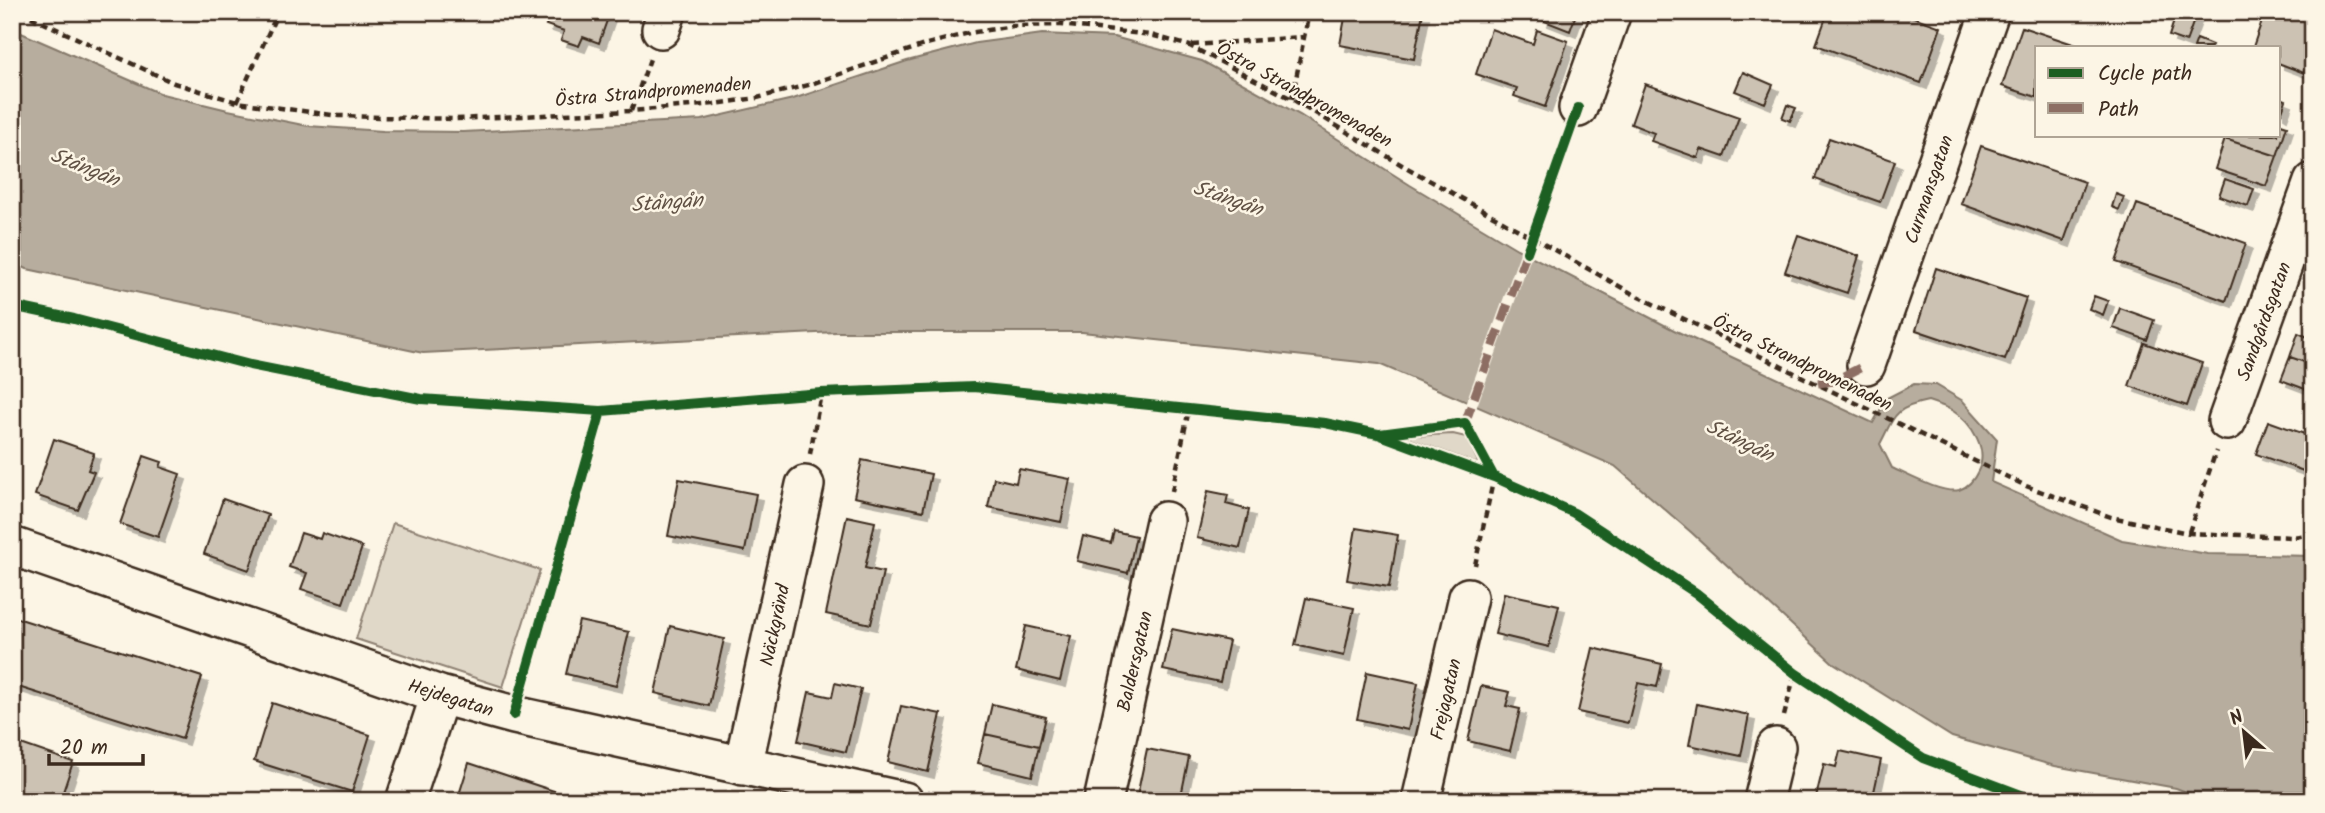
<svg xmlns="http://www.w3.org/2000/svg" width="2325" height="813" viewBox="0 0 2325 813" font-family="Kalam,sans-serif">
<defs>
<filter id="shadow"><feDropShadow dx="6" dy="6" stdDeviation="0" flood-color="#0004"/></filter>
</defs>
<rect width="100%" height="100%" fill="#fcf5e5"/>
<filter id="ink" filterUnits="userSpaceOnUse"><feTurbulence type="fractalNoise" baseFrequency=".0143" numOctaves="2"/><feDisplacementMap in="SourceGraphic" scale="14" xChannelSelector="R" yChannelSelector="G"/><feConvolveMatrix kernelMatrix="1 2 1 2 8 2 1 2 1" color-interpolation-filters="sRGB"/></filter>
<g filter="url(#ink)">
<path fill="#e0d8c8" stroke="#8e8173" stroke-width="2" d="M1453,434L1466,437L1478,462L1475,463L1408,438L1413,436Z
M393,523L540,570L503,687L356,639Z"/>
<path fill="#b7ad9e" stroke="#85796b" stroke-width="2" fill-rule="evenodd" d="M12,29L162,94L228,110L308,126L383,131L463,132L702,120L793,99L907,61L976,43L1042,34L1114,37L1202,61L1300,115L1410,185L1517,249L1674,330L1873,423L1887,398L1914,384L1936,385L1963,401L1997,439L1991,482L2122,540L2208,554L2313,556V801H2210L2176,788L2055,766L1952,737L1832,662L1692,533L1615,466L1379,364L1082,332H836L423,353L27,269L12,262ZM1928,401C1936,404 1946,406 1953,411C1972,423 1989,450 1978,471C1974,480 1968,487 1959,490C1942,494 1908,475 1892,468L1880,444C1895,415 1894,408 1928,401Z"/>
<path fill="#fcf5e5" d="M1521,250L1532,254L1476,409L1465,405Z"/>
<path fill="#ccc2b3" stroke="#3b2a1e" stroke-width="2" filter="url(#shadow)" d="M551,12H610L599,43L583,37L579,46L561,40L564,31L546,25Z
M1346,12L1423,13L1414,59L1340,45Z
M1545,12L1576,14L1570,31L1542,20Z
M1828,12H1900L1941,27L1921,83L1816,45Z
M2177,12H2197L2186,42L2169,36Z
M2265,12H2313V49L2304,73L2278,63V47H2253Z
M2022,27L2082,47H2036V97L2002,86Z
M1491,29L1533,44L1537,30L1568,41L1545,107L1514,96L1517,88L1476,74Z
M2197,39L2212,45L2211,47H2194Z
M1743,72L1773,85L1765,103L1735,91Z
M1645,84L1739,117L1724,157L1701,149L1698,158L1651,141L1654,133L1631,124Z
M2278,97L2286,100L2281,114L2278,112Z
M1787,105L1796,108L1790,121L1782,118Z
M2278,123L2287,126L2277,156L2225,139L2227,135H2278Z
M1829,138L1895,161L1880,202L1815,179Z
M2225,139L2277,156L2266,186L2215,169Z
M1981,146L2085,182L2064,241L1961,204Z
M2225,179L2254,189L2248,206L2219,196Z
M2116,194L2124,197L2119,210L2112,207Z
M2137,204L2246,243L2226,301L2116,262Z
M1798,235L1859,256L1847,293L1785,272Z
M1936,268L2026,298L2005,360L1916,330Z
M2094,296L2108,301L2103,315L2089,309Z
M2120,308L2154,320L2147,340L2113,328Z
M2298,333L2313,339V365L2290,357Z
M2144,343L2202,363L2187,406L2129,386Z
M2290,357L2313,365V392L2281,380Z
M2268,421L2313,437L2312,474L2256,454Z
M54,439L94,453L88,470L94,472L78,510L35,495Z
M144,456L162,462L160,467L180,474L158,537L120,524Z
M862,460L931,474L923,511L854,497Z
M1019,469L1070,479L1061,522L988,507L994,478L1016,483Z
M679,479L756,494L745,551L668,536Z
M1208,491L1228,495L1226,504L1249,510L1240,548L1197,538Z
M223,499L268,515L249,570L204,554Z
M847,516L875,522L865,568L883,572L871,624L826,614Z
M1356,528L1398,535L1389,587L1347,580Z
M1114,531L1136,536L1128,573L1077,561L1083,536L1111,543Z
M301,533L320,539L322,533L362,547L343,603L301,589L307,573L289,567Z
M1504,593L1559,605L1549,647L1495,634Z
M1306,598L1354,608L1344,656L1295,645Z
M17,618L202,677L182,739L12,685V632Z
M579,621L629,632L616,686L566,674Z
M670,626L724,639L709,706L655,693Z
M1026,626L1071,636L1060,681L1016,670Z
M1172,629L1229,641L1220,682L1163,670Z
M1593,648L1662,664L1657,687L1638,683L1628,723L1578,712Z
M1367,672L1418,683L1408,730L1357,719Z
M835,683L861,689L846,752L798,741L809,692L832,697Z
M1481,686L1510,692L1506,706L1520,709L1510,751L1468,741Z
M272,703L370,735L352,792L254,761Z
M992,704L1046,717L1039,746L985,734Z
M1697,704L1749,715L1741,756L1689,745Z
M901,706L941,714L928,772L888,762Z
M985,734L1039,746L1032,776L978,763Z
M18,743L73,762L60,801H12V762Z
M1147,749L1189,757L1180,801H1136Z
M1840,751L1881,760L1872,801H1815L1824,764L1836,767Z
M469,763L572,797L571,801H457Z
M1458,792L1497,801H1456Z
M1613,794L1645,801H1611Z"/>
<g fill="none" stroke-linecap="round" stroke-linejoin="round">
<defs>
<path id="minor" d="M661,29L667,12
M1578,108L1612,12
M1866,365L1990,12
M2227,421L2313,182
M12,546L440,695L514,715L904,801
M743,766L805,485
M405,801L440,695
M1103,801L1165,521
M1421,801L1468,597
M1763,801L1776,747"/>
</defs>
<use href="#minor" stroke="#3b2a1e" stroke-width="42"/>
<path stroke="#3b2a1e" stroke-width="4.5" stroke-dasharray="7 5" stroke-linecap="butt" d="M20,12L174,83L237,102L339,116L456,119L631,111L714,104L757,98L808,85L927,44L969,33L1013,26L1061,25L1151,35L1190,46L1292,99L1402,165L1635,295L2026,486L2111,517L2188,533L2293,537L2313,534
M1061,25L1065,12
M1192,45L1303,37
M1292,99L1309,12
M237,102L278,12
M631,111L650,59
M810,454L821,393
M1172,491L1189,409
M2189,532L2216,451
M1475,565L1494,477
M1784,716L1795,673"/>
<use href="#minor" stroke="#fcf5e5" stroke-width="37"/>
<path stroke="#8d6e63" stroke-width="9" stroke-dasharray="18 9" stroke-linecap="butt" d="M1818,383L1834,381L1866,365
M1465,423L1529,246"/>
<defs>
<path id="cycleway" d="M1527,252L1578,108
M12,306L74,319L250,365L421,399L601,411L821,393L974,387L1325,423L1378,434L1494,477L1574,513L1696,593L1795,673L1923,758L2037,801
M1380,434L1465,423L1494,477
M514,715L601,411"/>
</defs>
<use href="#cycleway" stroke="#fcf5e5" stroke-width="15"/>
<use href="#cycleway" stroke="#1b5e20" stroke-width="10"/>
</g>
</g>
<g text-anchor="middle" stroke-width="5" stroke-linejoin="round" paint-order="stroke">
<g font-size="19" fill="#3b2a1e" stroke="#fcf5e5">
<text transform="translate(653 91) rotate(-5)" y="7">Östra Strandpromenaden</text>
<text transform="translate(1305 94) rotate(29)" y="7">Östra Strandpromenaden</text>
<text transform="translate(1928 189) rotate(-71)" y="7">Curmansgatan</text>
<text transform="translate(2263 321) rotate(-70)" y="7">Sandgårdsgatan</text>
<text transform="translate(1803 362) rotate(26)" y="7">Östra Strandpromenaden</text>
<text transform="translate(774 625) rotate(-78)" y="7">Näckgränd</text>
<text transform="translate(1134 661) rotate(-77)" y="7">Baldersgatan</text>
<text transform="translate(451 697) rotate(17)" y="7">Hejdegatan</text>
<text transform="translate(1445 699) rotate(-77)" y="7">Frejagatan</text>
</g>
<g font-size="21" font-style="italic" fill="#605144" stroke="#fcf5e5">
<text transform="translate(85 167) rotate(22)" y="7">Stångån</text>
<text transform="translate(1228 198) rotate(19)" y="7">Stångån</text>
<text transform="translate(667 202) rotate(-4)" y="7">Stångån</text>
<text transform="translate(1740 440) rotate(26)" y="7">Stångån</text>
</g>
</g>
<rect width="2325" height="813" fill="none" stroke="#fcf5e5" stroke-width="42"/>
<rect x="21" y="21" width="2283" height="771" fill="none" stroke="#3b2a1e" stroke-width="2.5" filter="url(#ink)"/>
<rect x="2035" y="46" width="245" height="91" fill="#fcf5e5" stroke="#afa495" stroke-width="2"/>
<rect x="2048" y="68" width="35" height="10" fill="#1b5e20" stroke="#afa495" stroke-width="2"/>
<text x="2098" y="80" font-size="21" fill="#3b2a1e">Cycle path</text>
<rect x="2048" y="103" width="35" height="10" fill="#8d6e63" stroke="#afa495" stroke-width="2"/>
<text x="2098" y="116" font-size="21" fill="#3b2a1e">Path</text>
<g transform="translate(2244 732) rotate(332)" stroke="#fcf5e5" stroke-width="5" paint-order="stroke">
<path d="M0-5L12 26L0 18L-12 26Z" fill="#3b2a1e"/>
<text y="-10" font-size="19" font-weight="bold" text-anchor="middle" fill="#3b2a1e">N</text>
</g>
<path d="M49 754v10h94v-10" fill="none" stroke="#3b2a1e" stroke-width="3.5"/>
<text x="60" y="754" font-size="21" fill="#3b2a1e" stroke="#fcf5e5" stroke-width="5" paint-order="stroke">20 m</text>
</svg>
